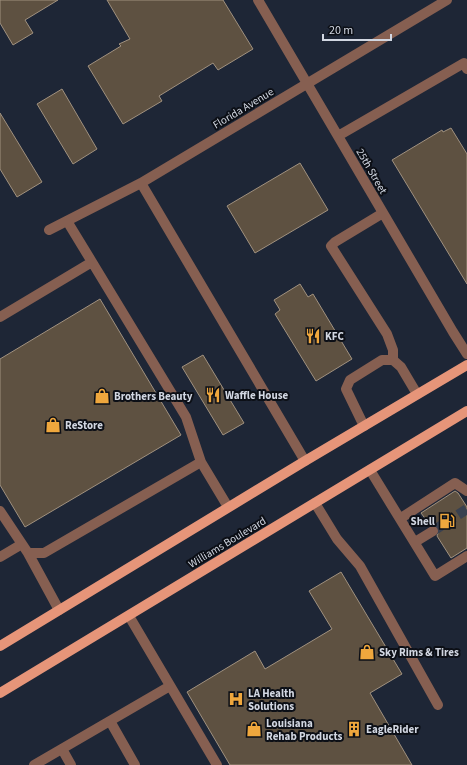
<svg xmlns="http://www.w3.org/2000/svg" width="467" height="765" viewBox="0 0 467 765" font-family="'Source Sans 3',sans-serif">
<rect width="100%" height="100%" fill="#1e2636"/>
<path fill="#5e5141" stroke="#a0917f" d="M0,0H58L25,20L33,33L13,45L0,23Z
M107,0H223L253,49L218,70L213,63L159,96L162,101L123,124L88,66L121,46L119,44L130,39Z
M62,89L97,149L73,164L37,104Z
M0,113L42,182L17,197L0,169Z
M451,128L467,154V284L392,160L442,130L443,132Z
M300,163L328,210L255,253L227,206Z
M300,284L308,297L313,294L352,359L316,381L275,314L280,310L274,300Z
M100,299L181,435L25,527L0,485V359Z
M203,355L244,423L223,435L182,367Z
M455,491L458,493L467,507V548L451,558L437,536L439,531L438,527L433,525H430L421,513Z
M341,572L402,674L370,693L412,765H230L187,692L255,651L265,669L332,629L309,591Z"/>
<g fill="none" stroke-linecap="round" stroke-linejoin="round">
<path stroke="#394150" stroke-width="10" stroke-dasharray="10 5" stroke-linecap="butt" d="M433,531L467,509"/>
<path stroke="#865f51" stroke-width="10" d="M258,0L453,332L467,354
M338,136L464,63L467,69
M141,183L305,461
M383,213L335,242L331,246L387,334L393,350V360
M67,221L92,262
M49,230L141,183L447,0
M0,317L92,262L186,417L201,462
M364,426L346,389L350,380L382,360H393L401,367L417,394
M370,470L435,576L467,556
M315,503L337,539L360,566L438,705
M0,511L28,553H44L201,462L228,507
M401,518L455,483L467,491
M415,542L433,531
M28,553L59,610
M0,557L22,544
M129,616L217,765
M110,721L135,765
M62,749L71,765
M34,765L170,686"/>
<path stroke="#e69579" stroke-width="10" d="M0,646L305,461L467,365
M0,693L467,411"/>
</g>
<defs>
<symbol id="restaurant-bare" viewBox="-9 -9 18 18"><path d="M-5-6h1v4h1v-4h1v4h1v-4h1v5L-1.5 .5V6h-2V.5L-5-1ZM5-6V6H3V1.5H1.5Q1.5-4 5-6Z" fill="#efa73d" stroke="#0c0f16" stroke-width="2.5" paint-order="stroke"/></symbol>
<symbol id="shop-bare" viewBox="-9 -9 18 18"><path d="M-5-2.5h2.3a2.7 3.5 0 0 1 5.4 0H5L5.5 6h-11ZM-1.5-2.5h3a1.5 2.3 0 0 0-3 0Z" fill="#efa73d" stroke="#0c0f16" stroke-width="2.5" paint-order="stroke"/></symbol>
<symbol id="fuel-bare" viewBox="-9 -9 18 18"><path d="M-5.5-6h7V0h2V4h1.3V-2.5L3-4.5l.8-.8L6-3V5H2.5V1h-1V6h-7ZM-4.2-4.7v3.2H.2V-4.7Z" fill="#efa73d" stroke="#0c0f16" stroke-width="2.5" paint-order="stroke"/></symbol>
<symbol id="hospital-bare" viewBox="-9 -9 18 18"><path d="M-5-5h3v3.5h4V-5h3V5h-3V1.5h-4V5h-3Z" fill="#efa73d" stroke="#0c0f16" stroke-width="2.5" paint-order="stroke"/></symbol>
<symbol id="building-bare" viewBox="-9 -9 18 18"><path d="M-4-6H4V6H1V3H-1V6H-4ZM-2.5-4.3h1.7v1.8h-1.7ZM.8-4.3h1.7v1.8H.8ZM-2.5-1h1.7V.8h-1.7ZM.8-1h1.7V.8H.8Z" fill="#efa73d" stroke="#0c0f16" stroke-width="2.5" paint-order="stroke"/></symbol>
</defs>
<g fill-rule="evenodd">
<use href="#restaurant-bare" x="302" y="325" width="22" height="22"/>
<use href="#restaurant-bare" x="202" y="384" width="22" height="22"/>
<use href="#shop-bare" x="91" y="385" width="22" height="22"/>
<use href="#shop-bare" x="42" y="414" width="22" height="22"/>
<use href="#fuel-bare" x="436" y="510" width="22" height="22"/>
<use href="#shop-bare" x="356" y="641" width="22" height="22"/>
<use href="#hospital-bare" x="225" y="688" width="22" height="22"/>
<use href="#shop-bare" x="243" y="718" width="22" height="22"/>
<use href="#building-bare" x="343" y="718" width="22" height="22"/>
</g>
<g text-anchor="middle" stroke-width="4" stroke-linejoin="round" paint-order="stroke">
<g font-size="11" fill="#d2d7e2" stroke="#0c0f16">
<text transform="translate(243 108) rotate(-31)" y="4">Florida Avenue</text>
<text transform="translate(372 171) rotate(60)" y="4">25th Street</text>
<text transform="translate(227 542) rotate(-31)" y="4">Williams Boulevard</text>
</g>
<g font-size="11" font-weight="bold" fill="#d2d7e2" stroke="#0c0f16" text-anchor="start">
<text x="325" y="340">KFC</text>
<text x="225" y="399">Waffle House</text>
<text x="114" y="400">Brothers Beauty</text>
<text x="65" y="429">ReStore</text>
<text x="435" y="525" text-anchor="end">Shell</text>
<text x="379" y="656">Sky Rims &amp; Tires</text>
<text x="248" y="697">LA Health<tspan x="248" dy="13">Solutions</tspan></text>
<text x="266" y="727">Louisiana<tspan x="266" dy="13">Rehab Products</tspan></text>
<text x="366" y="733">EagleRider</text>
</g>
</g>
<path d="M323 34v6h68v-6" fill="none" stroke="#d2d7e2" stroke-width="2"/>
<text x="329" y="34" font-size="12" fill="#d2d7e2" stroke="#0c0f16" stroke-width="3" paint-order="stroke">20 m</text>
</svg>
